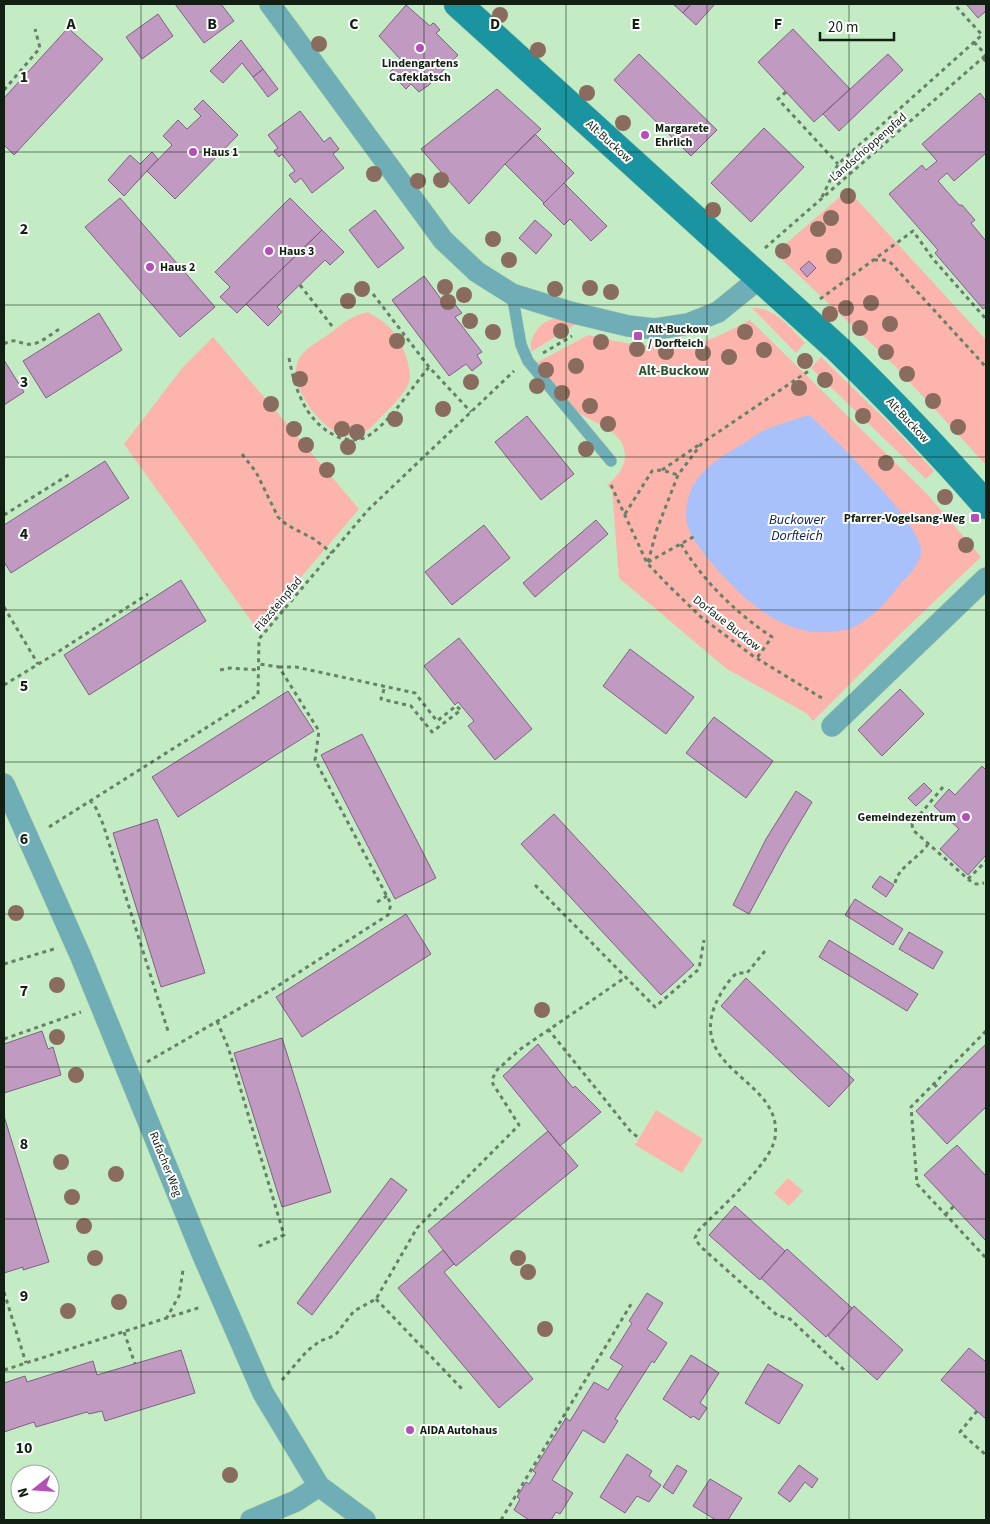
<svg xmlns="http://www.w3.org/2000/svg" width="990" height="1524" viewBox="0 0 990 1524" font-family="'Source Sans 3',sans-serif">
<rect width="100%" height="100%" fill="#c3ecc5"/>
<path fill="#fcb4ac" d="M848,190L986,340V465L895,366L775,253Z
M752,308C775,307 790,328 805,343L796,353Z
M368,312C374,316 382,320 387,325C400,336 409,359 410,376C410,389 393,405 385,413C376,422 366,436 351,436C326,438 289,388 297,364C301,350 318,342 329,334C344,323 350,316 368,312Z
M557,318L579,322L531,352C531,348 530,343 532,339C536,328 546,319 557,318Z
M750,320L928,495L981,557L899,635L813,721L806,713L727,669L619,578L612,490L607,485C616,478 625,468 625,456C625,427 587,423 570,406C558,393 547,377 536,363L588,335C624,344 664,351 700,342C716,339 735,327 750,320Z
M213,337L359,509L257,629L124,444L183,367Z
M821,357L889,423L934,471L926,479L811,368Z
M656,1110L703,1139L682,1173L635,1145Z
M788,1178L803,1191L789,1206L774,1193Z"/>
<path fill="#a8c1fb" d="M809,415C831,435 922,524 921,551C921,565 905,578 897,588C886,603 869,620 852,628C848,630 842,630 837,631C785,640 742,599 711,562C702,551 691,538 687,524C685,513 687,500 691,490C701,468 721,457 741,445C748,441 755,435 763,431C778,424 794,420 809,415Z"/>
<path fill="#c09ac0" stroke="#836083" d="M175,4H221L234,21L204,43Z
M673,4H691L683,13Z
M691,4H715L696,25L683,13Z
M966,4H986V11L978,18Z
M406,5L430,26L433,23L435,24L440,30L436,33L458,55L429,85L419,92L411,84L406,89L390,72L401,60L379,36Z
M158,14L173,36L142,59L126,37Z
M68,28L103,59L14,155L4,145V98Z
M793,29L850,89L814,122L758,62Z
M241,40L263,69L253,77L242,63L223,83L210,71Z
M639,54L717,130L691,156L614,80Z
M888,54L903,70L839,131L823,114Z
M263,69L278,89L268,97L253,77Z
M497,89L541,129L505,164L469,204L421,149Z
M980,93L986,101V153L954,181L947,173L938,181L959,205H962L975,220L971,223L986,241V307L983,309L935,253L938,250L889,194L922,165L926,170L937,161L922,144Z
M203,100L238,135L175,199L147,171L172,145L163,136L178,120L187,129L201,116L194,109Z
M300,111L324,142L330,137L339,149L333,154L344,168L312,193L301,178L295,183L289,175L295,171L282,154L279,157L274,151L278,148L268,135Z
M764,128L804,167L751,222L711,183Z
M535,134L574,173L544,203L505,164Z
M152,152L158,159L124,196L108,180L130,155L140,164Z
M564,183L607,226L591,241L570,219L564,225L543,204Z
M120,198L215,307L180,337L85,227Z
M290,198L322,230L237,313L220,297L230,287L215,272Z
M375,210L404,248L378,268L349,230Z
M535,220L552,235L536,254L519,238Z
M322,230L344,252L330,265L325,260L277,307L282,312L268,326L246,304Z
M809,261L816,268L807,277L800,269Z
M424,276L447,307L453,302L462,313L455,317L482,352L477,355L482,363L472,371L466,364L449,376L392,300Z
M99,313L122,350L46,398L23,361Z
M4,360L24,392L4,405Z
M527,416L574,474L541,500L495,442Z
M105,461L129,498L11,573L4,562V525Z
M596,520L608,534L535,597L523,583Z
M484,525L510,558L452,605L425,572Z
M181,580L206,621L89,695L64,655Z
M459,638L532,729L495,760L468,726L474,721L458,702L455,705L424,666Z
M630,649L694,697L666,734L603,686Z
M900,689L924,714L882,756L858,730Z
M288,691L314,731L178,817L152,777Z
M714,717L773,761L746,798L686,753Z
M362,734L436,878L395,899L321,755Z
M982,766L986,770V855L968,875L940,849L959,829L934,806L949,789L955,795Z
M924,783L932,791L916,806L908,798Z
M796,791L812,802L784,849L749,914L733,905L766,839Z
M554,814L694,965L661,995L521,844Z
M157,819L205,973L161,987L113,833Z
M880,876L894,885L886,897L872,887Z
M855,899L903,929L893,945L845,915Z
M406,914L431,954L302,1037L276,997Z
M909,932L943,952L933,969L899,949Z
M829,940L918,994L907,1011L819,957Z
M746,978L854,1080L829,1107L721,1006Z
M42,1031L48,1049L53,1047L61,1075L4,1093V1044Z
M282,1038L331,1192L282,1207L234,1053Z
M538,1044L573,1088L575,1086L601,1112L560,1146L503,1076Z
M986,1044V1107L947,1144L916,1111Z
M4,1116L49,1262L23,1270V1267L4,1273Z
M548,1131L578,1166L456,1266L428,1231Z
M957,1145L986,1176V1241L924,1175Z
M391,1178L407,1190L312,1315L297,1303Z
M735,1206L785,1251L760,1280L709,1235Z
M787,1249L852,1308L826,1337L761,1278Z
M443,1250L454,1264L444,1272L533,1379L499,1408L398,1288Z
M647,1293L663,1303L647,1329L667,1343L654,1363L652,1361L615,1419L618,1421L604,1443L583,1430L552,1480L573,1493L560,1514L556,1512L551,1520H529L514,1510L520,1499L517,1497L526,1482L529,1484L536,1473L533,1471L566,1418L570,1421L594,1382L608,1390L623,1366L610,1358L632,1323L629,1321Z
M854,1306L903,1350L877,1380L828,1336Z
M969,1348L986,1362V1419L941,1380Z
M181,1350L195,1393L105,1421L102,1411L89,1414L87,1412L36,1427L34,1422L4,1432V1383L25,1376L27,1382L93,1361L97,1375Z
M691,1355L719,1373L700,1403L707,1408L699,1420L693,1416L691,1418L663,1399Z
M768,1364L803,1385L779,1424L745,1403Z
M627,1454L652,1471L649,1476L661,1485L649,1502L637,1496L625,1513L600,1497Z
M677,1465L687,1471L673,1494L663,1487Z
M799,1465L818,1479L812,1488L805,1482L790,1502L778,1493Z
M710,1479L742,1498L728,1520H716L693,1506Z"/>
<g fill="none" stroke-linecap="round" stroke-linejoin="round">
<defs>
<path id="lane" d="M512,294L521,345L528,361L611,461"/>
<path id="street" d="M270,4L443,240L477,272L512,294L570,312L628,326L655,329L688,324L718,312L760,278
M832,726L986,578
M4,784L81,957L201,1251L263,1393L319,1486L365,1520
M251,1520L296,1501L319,1486"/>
<path id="secondary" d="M458,4L838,349C889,399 939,451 986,505"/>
</defs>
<use href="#lane" stroke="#a3c7a5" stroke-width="12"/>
<use href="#street" stroke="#a3c7a5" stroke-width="22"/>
<use href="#secondary" stroke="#a3c7a5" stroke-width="29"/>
<path stroke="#668167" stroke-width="3" stroke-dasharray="4 4" stroke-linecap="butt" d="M974,42L986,55
M983,58L986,62
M4,90L40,48L35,29
M786,92L778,99L838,164
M822,197L838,164L982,35L954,4
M765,248L986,55
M874,260H884L891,263L986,367
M300,285L332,326
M373,294L429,367L471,412
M820,299L913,231L933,259L986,319
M4,344C17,336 20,346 32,344C42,343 52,333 61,328
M543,353L572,336
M289,358C295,390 306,423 338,437C346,440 356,441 364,438C386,428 413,386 429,367
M242,454L256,472L278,517L287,525L314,539L332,553
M662,470L700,444
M611,485L647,563L668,585L701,617L753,656L825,700
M625,514L652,471L662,470L678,475
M4,515L70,474
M681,544C703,581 736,613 772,637L757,658
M648,562L657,529L678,475L702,443L810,370
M648,562L695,536
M4,607L38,664
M279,667H296L415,693L437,721L456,706L461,710L432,732L411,706L381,699L385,686
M220,670L230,668L259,670
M4,685L50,657L148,594
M943,787L912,824L913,830L969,880L976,884L984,883
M90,800L96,808L103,824L168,1031
M49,827L258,695L259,639L368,510L514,371
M968,879L986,861
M895,883C899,866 918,859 928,844
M535,885L655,1007L699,969L704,940
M377,902L387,896
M765,951L747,973H737C728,980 720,994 715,1005C689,1072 784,1080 775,1138C771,1164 718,1210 698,1231L695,1238L700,1246L777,1315L790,1319L844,1370
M4,964L54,949
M217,1021L228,1047L284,1235L257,1247
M548,1029L631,1132L639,1138
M986,1031L911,1107L917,1184L986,1258
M4,1039L81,1012
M147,1062L273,989L388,915L391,904L315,760L319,731L279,667L259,664
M934,1084L939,1089
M945,1215L954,1206
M4,1292L26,1363
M376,1299L463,1390
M166,1319L179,1296L183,1270
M124,1332L135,1364
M4,1370L201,1307
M282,1380L307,1351L320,1341L331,1337L337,1333L354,1311L376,1299L417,1228L519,1125L493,1084L492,1080L496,1071L519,1050L626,977
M977,1411L960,1432L986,1455
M501,1520L633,1301"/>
<use href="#lane" stroke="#6faeb6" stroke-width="11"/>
<use href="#street" stroke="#6faeb6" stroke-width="21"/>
<use href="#secondary" stroke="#1a94a1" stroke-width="28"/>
</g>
<g fill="#896c5d">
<circle cx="500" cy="15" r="8"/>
<circle cx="319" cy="44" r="8"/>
<circle cx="538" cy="50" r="8"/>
<circle cx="587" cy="93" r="8"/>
<circle cx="623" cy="123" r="8"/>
<circle cx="374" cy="174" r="8"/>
<circle cx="441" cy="180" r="8"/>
<circle cx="418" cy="181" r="8"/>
<circle cx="848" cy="196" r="8"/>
<circle cx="713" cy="210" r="8"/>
<circle cx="831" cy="218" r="8"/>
<circle cx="818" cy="229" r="8"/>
<circle cx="493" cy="239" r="8"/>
<circle cx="783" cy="251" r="8"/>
<circle cx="834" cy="256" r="8"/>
<circle cx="509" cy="260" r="8"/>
<circle cx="445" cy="287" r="8"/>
<circle cx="590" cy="288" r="8"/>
<circle cx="362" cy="289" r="8"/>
<circle cx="555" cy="289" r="8"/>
<circle cx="611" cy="292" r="8"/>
<circle cx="464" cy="295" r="8"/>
<circle cx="348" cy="301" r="8"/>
<circle cx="448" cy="302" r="8"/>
<circle cx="871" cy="303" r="8"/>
<circle cx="846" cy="308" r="8"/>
<circle cx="830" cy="314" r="8"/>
<circle cx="470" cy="321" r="8"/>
<circle cx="890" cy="324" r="8"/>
<circle cx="860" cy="328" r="8"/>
<circle cx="561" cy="331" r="8"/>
<circle cx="493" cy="332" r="8"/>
<circle cx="745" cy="332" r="8"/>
<circle cx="397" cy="341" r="8"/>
<circle cx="601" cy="342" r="8"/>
<circle cx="637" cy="349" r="8"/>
<circle cx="764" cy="350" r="8"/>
<circle cx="666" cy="352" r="8"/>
<circle cx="886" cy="352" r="8"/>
<circle cx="703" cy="353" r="8"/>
<circle cx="729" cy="357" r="8"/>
<circle cx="805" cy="361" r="8"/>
<circle cx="576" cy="366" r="8"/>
<circle cx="546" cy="370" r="8"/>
<circle cx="907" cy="374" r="8"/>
<circle cx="300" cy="379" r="8"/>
<circle cx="825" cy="380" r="8"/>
<circle cx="471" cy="382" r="8"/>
<circle cx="537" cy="386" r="8"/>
<circle cx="799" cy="388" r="8"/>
<circle cx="562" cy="393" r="8"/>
<circle cx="933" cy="401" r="8"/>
<circle cx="271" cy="404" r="8"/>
<circle cx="590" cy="406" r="8"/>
<circle cx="443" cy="409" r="8"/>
<circle cx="863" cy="416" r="8"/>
<circle cx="395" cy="419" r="8"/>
<circle cx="608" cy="424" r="8"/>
<circle cx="958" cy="427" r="8"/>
<circle cx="294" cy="429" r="8"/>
<circle cx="342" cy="429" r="8"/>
<circle cx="357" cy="432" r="8"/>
<circle cx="306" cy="445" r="8"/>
<circle cx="348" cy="447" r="8"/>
<circle cx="586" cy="449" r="8"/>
<circle cx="886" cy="463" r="8"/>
<circle cx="327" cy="470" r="8"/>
<circle cx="945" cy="497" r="8"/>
<circle cx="966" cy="545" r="8"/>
<circle cx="16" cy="913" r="8"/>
<circle cx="57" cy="985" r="8"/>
<circle cx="542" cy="1010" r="8"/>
<circle cx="57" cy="1037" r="8"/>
<circle cx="76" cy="1075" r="8"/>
<circle cx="61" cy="1162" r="8"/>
<circle cx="116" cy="1174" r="8"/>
<circle cx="72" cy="1197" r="8"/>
<circle cx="84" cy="1226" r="8"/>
<circle cx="95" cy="1258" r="8"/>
<circle cx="518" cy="1258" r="8"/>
<circle cx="528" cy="1272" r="8"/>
<circle cx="119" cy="1302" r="8"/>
<circle cx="68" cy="1311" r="8"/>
<circle cx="545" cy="1329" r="8"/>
<circle cx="230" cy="1475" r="8"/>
</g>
<path fill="none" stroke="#112012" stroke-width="1" stroke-opacity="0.55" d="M141,4V1520M283,4V1520M424,4V1520M566,4V1520M707,4V1520M849,4V1520M4,152H986M4,305H986M4,457H986M4,610H986M4,762H986M4,914H986M4,1067H986M4,1219H986M4,1372H986"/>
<g fill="#b350b7" stroke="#fff" stroke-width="2">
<circle cx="420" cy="48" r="5"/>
<circle cx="645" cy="135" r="5"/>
<circle cx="193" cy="152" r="5"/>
<circle cx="269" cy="251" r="5"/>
<circle cx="150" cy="267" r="5"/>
<rect x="633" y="331" width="10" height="10" rx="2.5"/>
<rect x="970" y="513" width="10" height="10" rx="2.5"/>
<circle cx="966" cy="817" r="5"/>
<circle cx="410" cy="1430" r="5"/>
</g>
<g text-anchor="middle" stroke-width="4" stroke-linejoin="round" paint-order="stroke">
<g font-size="12" font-weight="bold" fill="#112012" stroke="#fff" text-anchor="start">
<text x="420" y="67" text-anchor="middle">Lindengartens<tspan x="420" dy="14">Cafeklatsch</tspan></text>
<text x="655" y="132">Margarete<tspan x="655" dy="14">Ehrlich</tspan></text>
<text x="203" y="156">Haus 1</text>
<text x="279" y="255">Haus 3</text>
<text x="160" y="271">Haus 2</text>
<text x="648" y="333">Alt-Buckow<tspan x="648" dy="14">/ Dorfteich</tspan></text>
<text x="965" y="522" text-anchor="end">Pfarrer-Vogelsang-Weg</text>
<text x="956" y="821" text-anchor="end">Gemeindezentrum</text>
<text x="420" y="1434">AIDA Autohaus</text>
</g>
<g font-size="12" fill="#112012" stroke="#fff">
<text transform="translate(609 141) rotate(42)" y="4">Alt-Buckow</text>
<text transform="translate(868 147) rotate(-41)" y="4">Landschöppenpfad</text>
<text transform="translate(908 420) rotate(47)" y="4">Alt-Buckow</text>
<text transform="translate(278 604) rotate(-50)" y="4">Fläzsteinpfad</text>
<text transform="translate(727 623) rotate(38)" y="4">Dorfaue Buckow</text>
<text transform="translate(166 1164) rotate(68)" y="4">Rufacher Weg</text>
</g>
<g font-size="14" font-weight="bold" fill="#305333" stroke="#fff">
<text x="674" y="375">Alt-Buckow</text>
</g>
<g font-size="14" font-style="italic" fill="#102464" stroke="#fff">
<text x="797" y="524">Buckower<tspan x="797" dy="16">Dorfteich</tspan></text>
</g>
</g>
<g font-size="16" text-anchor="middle" font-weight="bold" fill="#112012" stroke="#fff" stroke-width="4" stroke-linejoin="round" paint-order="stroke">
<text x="71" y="29">A</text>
<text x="212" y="29">B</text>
<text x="354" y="29">C</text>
<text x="495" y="29">D</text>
<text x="636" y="29">E</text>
<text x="778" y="29">F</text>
<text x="24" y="82">1</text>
<text x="24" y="234">2</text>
<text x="24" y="387">3</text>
<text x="24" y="539">4</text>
<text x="24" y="691">5</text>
<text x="24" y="844">6</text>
<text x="24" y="996">7</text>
<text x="24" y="1149">8</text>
<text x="24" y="1301">9</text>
<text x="24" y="1453">10</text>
</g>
<rect width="990" height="1524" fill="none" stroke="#112012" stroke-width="10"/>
<g transform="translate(35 1489) rotate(253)"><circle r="24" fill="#ffffff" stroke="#a0a6a0"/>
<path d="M0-4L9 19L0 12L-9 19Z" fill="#b350b7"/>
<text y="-8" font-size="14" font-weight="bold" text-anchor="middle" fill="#112012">N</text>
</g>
<path d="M820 32v8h74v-8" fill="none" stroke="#112012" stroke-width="2.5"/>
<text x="828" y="32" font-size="15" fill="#112012" stroke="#ffffff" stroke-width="4" paint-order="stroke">20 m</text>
</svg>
